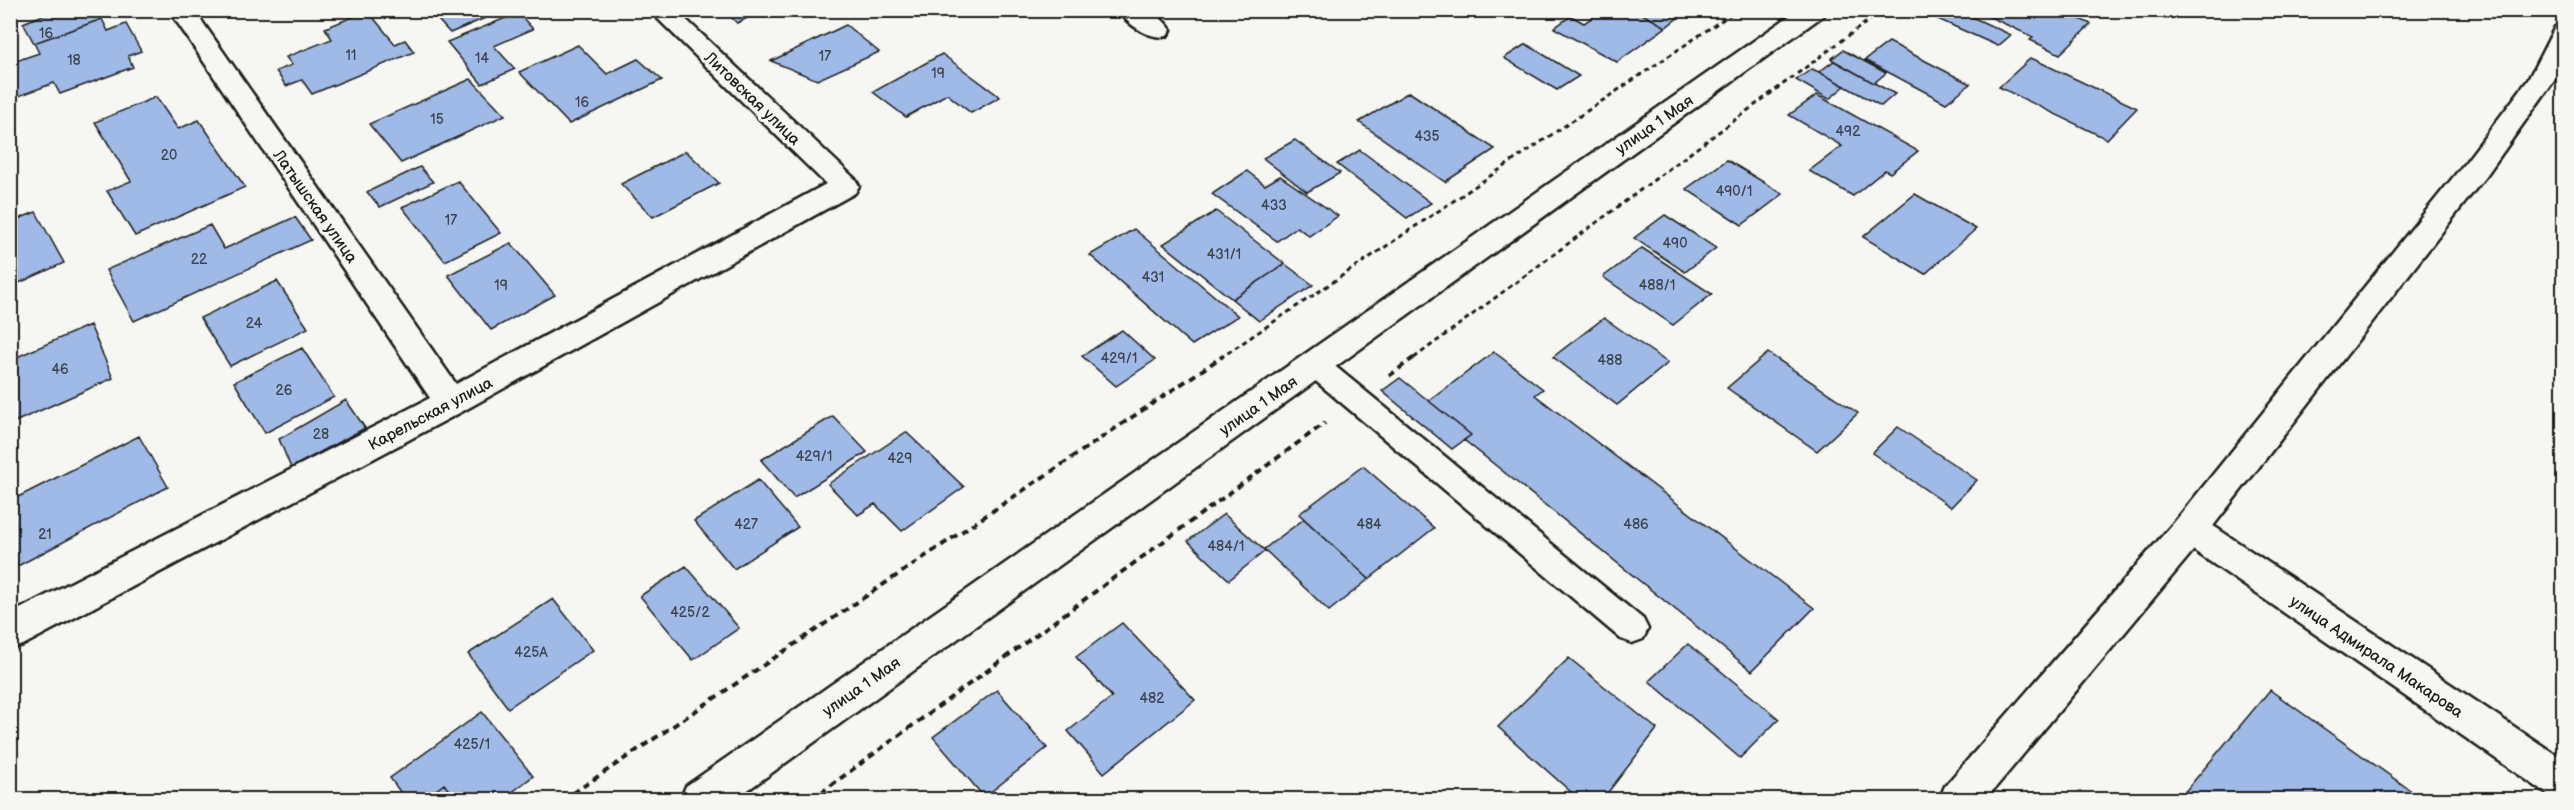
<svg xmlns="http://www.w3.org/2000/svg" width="2574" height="810" viewBox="0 0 2574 810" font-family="'Balsamiq Sans',sans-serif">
<rect width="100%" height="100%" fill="#f6f6f2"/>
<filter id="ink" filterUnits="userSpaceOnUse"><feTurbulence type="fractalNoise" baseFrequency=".0167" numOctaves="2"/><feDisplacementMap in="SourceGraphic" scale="12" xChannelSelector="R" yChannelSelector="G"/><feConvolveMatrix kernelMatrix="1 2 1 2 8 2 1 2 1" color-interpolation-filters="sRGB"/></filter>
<g filter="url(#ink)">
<path fill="#9fbae6" stroke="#1c1c1c" stroke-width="1.5" d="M56,10H97L102,19L34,43L23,23Z
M429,10H504L450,33Z
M724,10H764L737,23Z
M1603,10H1635L1666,27L1617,62L1554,28L1571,16L1584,23Z
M1635,10H1688L1666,27Z
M1937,10H1957L2011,35L1998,46L1931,16Z
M1975,10H2053L2059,13L2061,11L2091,24L2060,54L2030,40L2033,37Z
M368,11L395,44L405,40L414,52L312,94L302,80L286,86L276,71L292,65L286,57L332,39L325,28Z
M518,13L533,29L494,46L515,69L482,84L447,42Z
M102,19L108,31L126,24L141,51L128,56L133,67L60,94L54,83L16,97L10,83V63L39,53L34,43Z
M846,25L879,52L817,80L771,61Z
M1889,42L1970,84L1946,103L1865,60Z
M1526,44L1579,76L1557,90L1504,58Z
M578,45L607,74L638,59L662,80L569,124L519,72Z
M1843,50L1886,73L1874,83L1831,59Z
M942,54L1000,97L971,113L947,94L906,117L873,92Z
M2031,58L2137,108L2107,139L1999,87Z
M1834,61L1874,83L1895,94L1881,106L1819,72Z
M1812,69L1819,72L1845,86L1829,99L1796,80Z
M471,79L505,115L401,163L369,124Z
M1409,92L1495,149L1445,182L1359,122Z
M1817,95L1918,151L1890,173L1885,170L1853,196L1809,171L1842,146L1789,115Z
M156,97L178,129L199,120L245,187L135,236L107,191L131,181L95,122Z
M1295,140L1340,173L1307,192L1263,158Z
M1360,150L1431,203L1407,218L1337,164Z
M686,151L719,183L653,217L621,184Z
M1727,160L1783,194L1742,225L1686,189Z
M420,167L433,182L380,207L367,192Z
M1247,171L1265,185L1280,176L1338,216L1309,236L1297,227L1277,241L1212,194Z
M458,181L501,233L445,261L402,207Z
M1915,194L1976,229L1925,274L1863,237Z
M1216,211L1285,264L1232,299L1163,244Z
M36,212L64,263L10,287V222Z
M1665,215L1716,248L1685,272L1634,238Z
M295,217L311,240L134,321L106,270L210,225L224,249Z
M1134,229L1175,263L1238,316L1192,345L1090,255Z
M511,243L555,295L491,330L448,275Z
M1642,248L1712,294L1673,325L1603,277Z
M1285,264L1313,285L1259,321L1232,299Z
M277,281L308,328L230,366L200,318Z
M1604,318L1668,363L1617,405L1553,357Z
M90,325L113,378L10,424V360Z
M1122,330L1155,360L1116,386L1082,356Z
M302,348L334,397L265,433L234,382Z
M1494,352L1543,389L1535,395L1814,608L1752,671L1464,440L1471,435L1429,401Z
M1768,353L1858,413L1817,451L1727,388Z
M1400,378L1429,401L1471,435L1452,449L1382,391Z
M346,400L365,428L291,468L279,439Z
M833,416L867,452L794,498L761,460Z
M1898,427L1977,480L1951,507L1872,453Z
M906,432L964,487L902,531L875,504L858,515L828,484Z
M139,436L168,487L12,569L10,501Z
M1363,466L1434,528L1369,579L1299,514Z
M758,480L798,527L734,569L694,521Z
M1224,514L1265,551L1229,580L1188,541Z
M1304,519L1369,579L1329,611L1264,549Z
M686,566L739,628L693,660L640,596Z
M553,599L593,650L508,708L468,654Z
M1122,623L1195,700L1104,773L1068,731L1112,697L1076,657Z
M1688,644L1779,719L1740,758L1649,681Z
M1569,658L1657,729L1602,800H1580L1498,727Z
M997,690L1047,748L984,797L933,737Z
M2270,690L2424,800H2178Z
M482,712L533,776L502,800H456L444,784L423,800H406L390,778Z
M444,784L456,800H423Z"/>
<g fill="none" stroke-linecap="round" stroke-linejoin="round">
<defs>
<path id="lane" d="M1315,354L1325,358L1643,619L1648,629L1643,639L1632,643L1621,639L1305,372L1301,365L1305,358Z"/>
<path id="street" d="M169,10H194L456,384L826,184L649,10H676L855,179L859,186L855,193L463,411L23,645L10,649V614L430,398Z
M1118,10C1140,10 1157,9 1171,30L1167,36C1150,40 1128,25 1118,10Z
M2190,514L2203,519L2564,760V800L2550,796L2177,539L2172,529L2177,519Z"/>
<path id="secondary" d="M1798,10H1827L1824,15L734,800H680L686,786Z
M2564,25V61L2553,82L2488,173L2203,539L1985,800H1939L1945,786L2177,519L2468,159L2528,80L2555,27Z"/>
</defs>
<use href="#lane" stroke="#1c1c1c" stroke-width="5"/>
<use href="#street" stroke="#1c1c1c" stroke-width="5"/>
<use href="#secondary" stroke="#1c1c1c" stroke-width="5"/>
<path stroke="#1c1c1c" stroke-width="3" stroke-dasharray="5 4" stroke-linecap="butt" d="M1220,358L1737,10
M1414,358L1883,10"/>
<path stroke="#1c1c1c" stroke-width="4" stroke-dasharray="7 5" stroke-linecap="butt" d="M1389,376L1416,356
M563,800L1223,356
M811,800L1325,423"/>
<use href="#lane" fill="#f6f6f2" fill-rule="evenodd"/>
<use href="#street" fill="#f6f6f2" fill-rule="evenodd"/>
<use href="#secondary" fill="#f6f6f2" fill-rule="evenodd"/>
</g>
</g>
<g text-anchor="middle" stroke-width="6" stroke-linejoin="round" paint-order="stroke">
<g font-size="14" fill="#3d444e">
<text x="46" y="38">16</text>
<text x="351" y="60">11</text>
<text x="825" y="61">17</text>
<text x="482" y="63">14</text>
<text x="74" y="65">18</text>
<text x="938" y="78">19</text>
<text x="582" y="107">16</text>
<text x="437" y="124">15</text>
<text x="1848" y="136">492</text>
<text x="1427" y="141">435</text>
<text x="169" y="160">20</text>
<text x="1734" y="196">490/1</text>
<text x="1274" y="210">433</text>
<text x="451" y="225">17</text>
<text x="1675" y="248">490</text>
<text x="1224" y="259">431/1</text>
<text x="199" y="264">22</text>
<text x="1153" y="282">431</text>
<text x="501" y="290">19</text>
<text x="1657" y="290">488/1</text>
<text x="254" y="328">24</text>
<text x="1119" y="363">429/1</text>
<text x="1610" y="365">488</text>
<text x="60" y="374">46</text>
<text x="284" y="395">26</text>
<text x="321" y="439">28</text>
<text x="814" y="461">429/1</text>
<text x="900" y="463">429</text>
<text x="746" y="529">427</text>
<text x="1369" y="529">484</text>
<text x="1636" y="529">486</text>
<text x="45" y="539">21</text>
<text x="1226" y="551">484/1</text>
<text x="690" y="617">425/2</text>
<text x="531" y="657">425А</text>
<text x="1152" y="703">482</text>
<text x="472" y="749">425/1</text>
</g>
<g font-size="16" fill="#1c1c1c" stroke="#f6f6f2">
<text transform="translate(753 98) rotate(44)" y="6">Литовская улица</text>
<text transform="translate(1654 124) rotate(-35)" y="6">улица 1 Мая</text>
<text transform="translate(316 206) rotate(55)" y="6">Латышская улица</text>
<text transform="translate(1258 405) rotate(-35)" y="6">улица 1 Мая</text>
<text transform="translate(430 413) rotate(-28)" y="6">Карельская улица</text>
<text transform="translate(2377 656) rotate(34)" y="6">улица Адмирала Макарова</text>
<text transform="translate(861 686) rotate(-35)" y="6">улица 1 Мая</text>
</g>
</g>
<rect width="2574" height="810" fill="none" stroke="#f6f6f2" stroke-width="36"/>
<rect x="18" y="18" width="2538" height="774" fill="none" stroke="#1c1c1c" stroke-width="2" filter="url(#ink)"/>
</svg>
